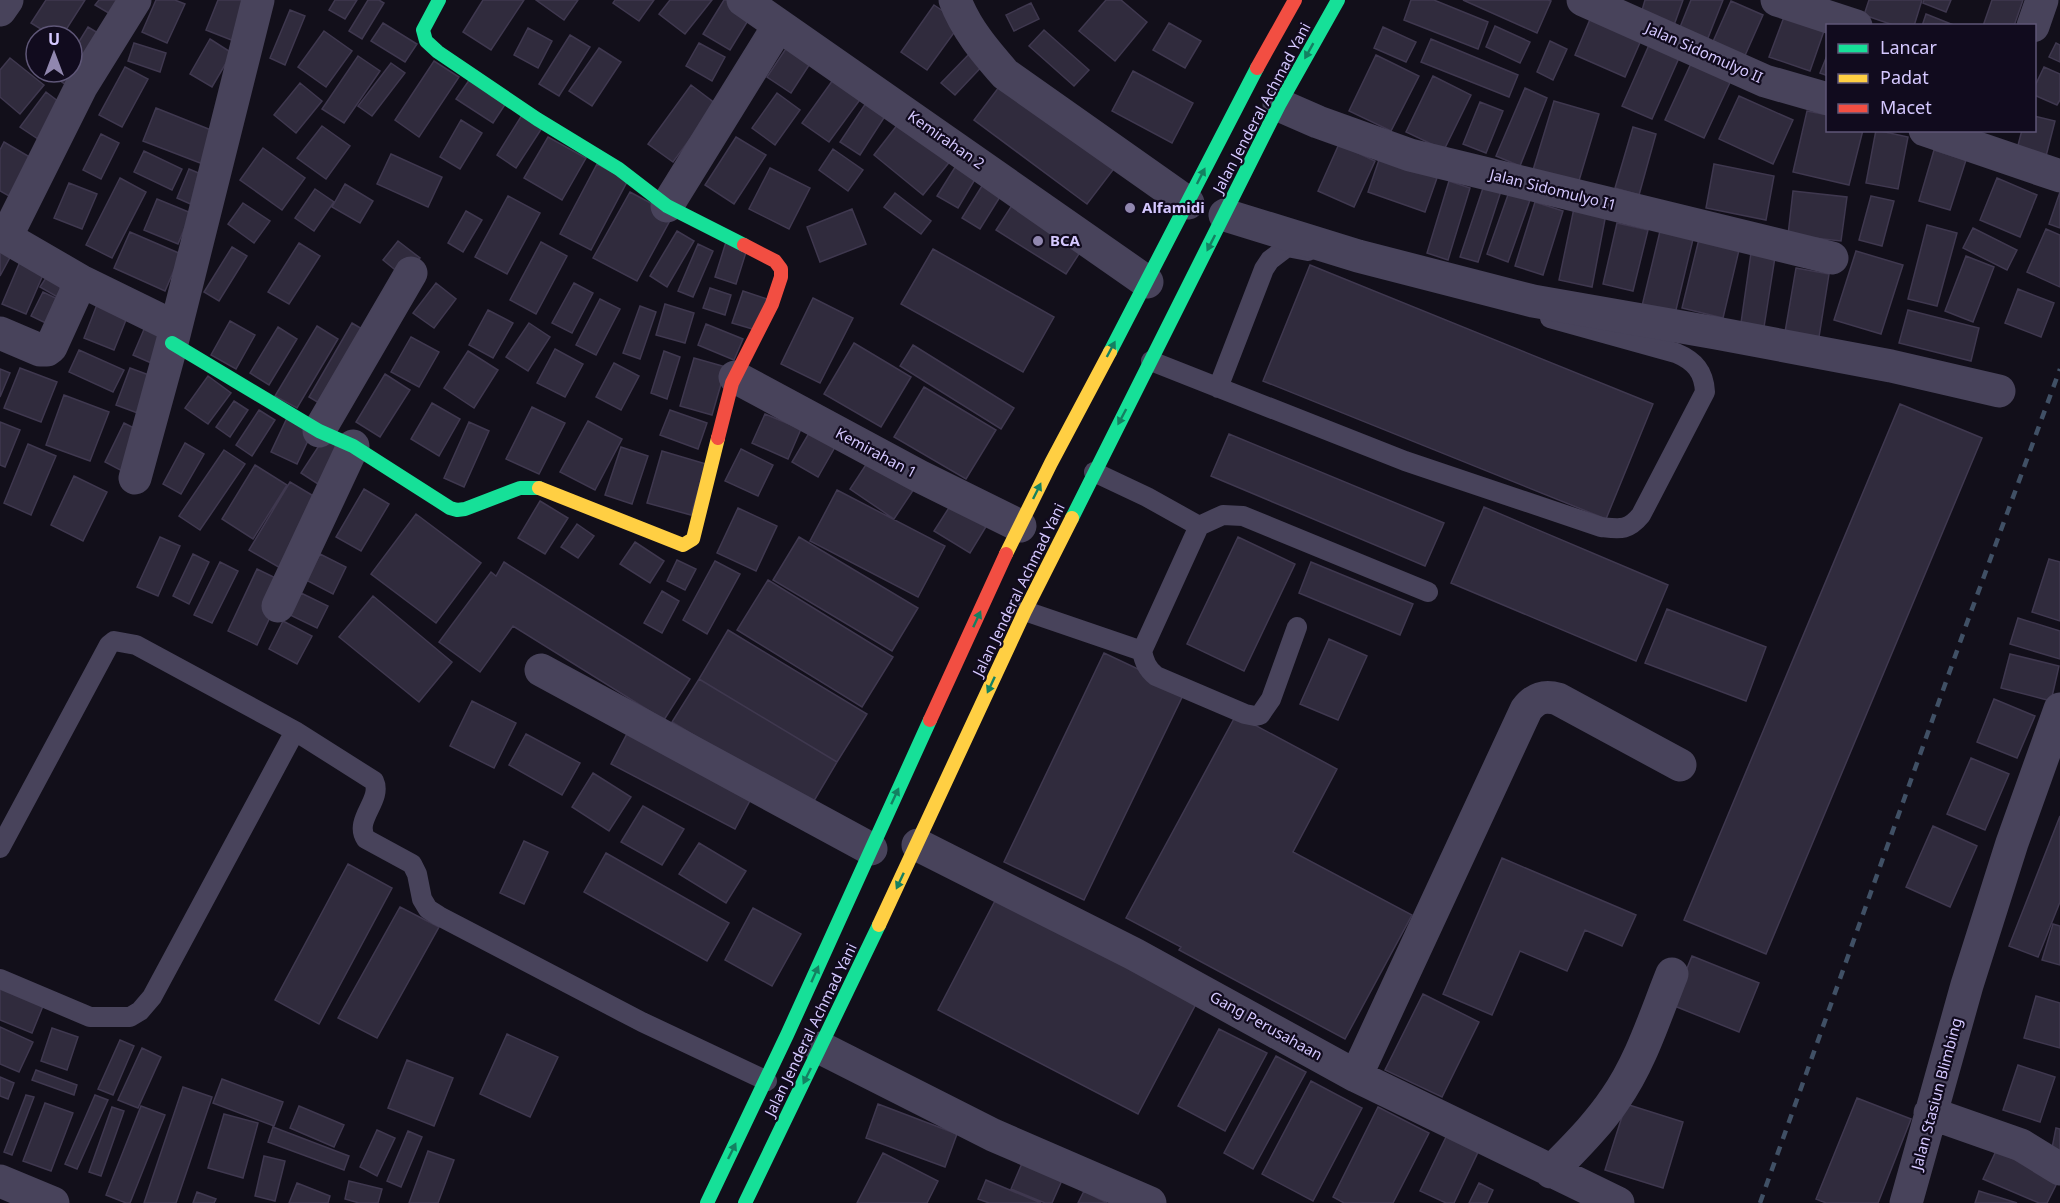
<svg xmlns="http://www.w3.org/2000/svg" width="2060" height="1203" viewBox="0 0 2060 1203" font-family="'Noto Sans',sans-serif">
<rect width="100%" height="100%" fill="#120f1a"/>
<path fill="#302b3d" stroke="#3f384f" stroke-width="1.5" d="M46,0H85L62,36H52L31,23Z
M99,0H128L117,18L95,5Z
M156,0H175L185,4L167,43L142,32Z
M218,0H250L234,41L206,30Z
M335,0H357L345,19L329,10Z
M368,0H379L384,3L362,39L349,31Z
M483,0H524L491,50L463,32Z
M536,0H578L564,20Z
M615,0H654L639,21L613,3Z
M670,0H712L685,34L659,14Z
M724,0H730L752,14L730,50L703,34Z
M1106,0H1121L1147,22L1115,61L1079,31Z
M1411,0H1434L1488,22L1478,49L1404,20Z
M1463,0H1548L1551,1L1537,33Z
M1645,0H1683L1673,28L1640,17Z
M1691,0H1723L1704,48L1676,37Z
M1869,0H1922L1914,26H1896L1864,15Z
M1924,0H1951L1946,12L1923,3Z
M1992,0H2023L2014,26H1983Z
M1731,1L1763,15L1743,60L1711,46Z
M1031,3L1039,19L1014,31L1006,15Z
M934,5L961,23L927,70L901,52Z
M290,10L305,16L285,65L270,58Z
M1926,14L1956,26H1922Z
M1591,17L1642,38L1625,77L1575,55Z
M1784,17L1824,31L1810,71L1769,57Z
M383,23L417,44L405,62L371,41Z
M1169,23L1201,41L1185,68L1153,50Z
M1495,26L1530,42L1520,63L1486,47Z
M88,27L108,39L75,91L56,78L60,72H72V53Z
M1383,27L1416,42L1406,62L1374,48Z
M528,28L552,41L538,68L514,55Z
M1044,30L1089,70L1074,86L1029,46Z
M324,31L352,51L326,87L298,67Z
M570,35L590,47L559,96L539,84Z
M210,39L232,53L212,87L190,74Z
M1431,39L1518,75L1509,97L1421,62Z
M791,41L815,56L791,93L767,77Z
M1550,41L1567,49L1553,80L1537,72Z
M134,43L166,53L160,72L128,61Z
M699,43L725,57L712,81L686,66Z
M2056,43L2060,45V62L2049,57Z
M1649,45L1679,58L1652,119L1622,106Z
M599,48L621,62L592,106L569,91Z
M974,49L987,61L955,95L941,83Z
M1828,53V76L1820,73Z
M1376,55L1419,76L1391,131L1349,111Z
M358,56L380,71L344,123L322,109Z
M1694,57L1734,74L1704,138L1665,120Z
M10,58L44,85L20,114L0,97V70Z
M434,61L459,77L419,137L395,120Z
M391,63L405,73L372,116L358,106Z
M125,67L148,79L122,127L99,115Z
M2044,67L2060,74V100L2057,105L2034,95V88Z
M1133,71L1193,103L1172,143L1112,111Z
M472,76L508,100L493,123L456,99Z
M1433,76L1471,95L1444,150L1406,132Z
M835,77L862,97L829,142L802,123Z
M300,83L322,101L296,133L274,115Z
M1002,83L1116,166L1087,204L974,120Z
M691,85L716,104L673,162L648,144Z
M1525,88L1547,98L1520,166L1496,156Z
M46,92L63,105L38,139L20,127Z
M777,93L800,110L775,145L752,128Z
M1739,96L1793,120L1773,164L1719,139Z
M870,97L889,110L860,155L840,142Z
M1554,101L1599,114L1578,184L1533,170Z
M1480,102L1503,111L1486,153L1463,144Z
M156,108L221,134L208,166L143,141Z
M1807,111L1828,115V130H1863L1849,185L1793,172Z
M522,115L542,128L516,168L497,155Z
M2034,116L2055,121L2046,156L2017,149L2022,130H2034Z
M461,120L482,133L460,169L440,157Z
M901,120L951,160L923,195L874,155Z
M322,126L350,146L326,179L297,158Z
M1633,127L1656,134L1639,195L1615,188Z
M1876,130L1908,137L1898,189L1866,183Z
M101,134L119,143L101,179L83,170Z
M548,137L586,158L562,200L524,178Z
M736,137L766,155L734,204L705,185Z
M4,142L40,163L18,201L0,191V150Z
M1339,144L1375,161L1354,207L1318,191Z
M263,148L305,178L282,210L240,180Z
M833,149L863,170L848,191L819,170Z
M1934,150L1966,160L1950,210L1919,201Z
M144,151L182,169L172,190L134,172Z
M391,154L442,177L428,207L377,184Z
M1380,157L1437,178L1425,212L1368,192Z
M597,164L628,180L591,250L560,234Z
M957,164L977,176L958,208L937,196Z
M1714,164L1774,176L1766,220L1706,208Z
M770,168L810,188L789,229L749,209Z
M189,169L208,177L195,206L177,198Z
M120,178L146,192L112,258L86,245Z
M1997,178L2037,195L2020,237L1980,220Z
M985,181L1003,192L980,229L962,218Z
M1449,181L1470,188L1448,260L1427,253Z
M69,183L97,194L82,229L54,218Z
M345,184L373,201L360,223L332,207Z
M1484,185L1501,191L1478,262L1460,257Z
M315,189L334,202L314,231L295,218Z
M1793,191L1847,197L1841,241L1788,235Z
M630,192L673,215L637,281L593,258Z
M1509,192L1530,200L1508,262L1487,254Z
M2060,192V228L2049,224Z
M895,193L931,221L921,234L884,207Z
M508,196L540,213L507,274L475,257Z
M1871,196L1894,201L1882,246L1859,240Z
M157,199L191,213L178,244L144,230Z
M1016,199L1086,243L1066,274L996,230Z
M1535,202L1563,211L1543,275L1515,266Z
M243,203L270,221L254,243L228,224Z
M1574,208L1606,214L1592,287L1559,280Z
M852,209L866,244L820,262L807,227Z
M466,211L482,220L463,252L448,243Z
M1617,223L1648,230L1633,291L1603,284Z
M1927,225L1957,233L1937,306L1908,299Z
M1661,227L1694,235L1675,314L1642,306Z
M1973,228L2017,250L2007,270L1963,248Z
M2046,229L2060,235V287L2027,272Z
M677,231L694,241L667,287L650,276Z
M130,232L181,254L165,291L114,268Z
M1699,239L1739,250L1723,318L1682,308Z
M398,241L420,258L405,278L383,260Z
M0,242L14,250L0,276Z
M541,242L567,256L536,314L510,300Z
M726,242L747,249L736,284L715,277Z
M299,243L320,256L289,304L268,292Z
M698,244L713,251L693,297L678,291Z
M232,247L247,256L219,301L204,292Z
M933,249L1054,317L1023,372L901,304Z
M1856,251L1903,265L1881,334L1834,320Z
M1751,253L1775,257L1764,327L1741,323Z
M1966,256L1994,267L1973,322L1945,311Z
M22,257L46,268L26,314L2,304Z
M1310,265L1653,404L1606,519L1263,381Z
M1796,268L1829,274L1819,337L1785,332Z
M51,270L68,303L40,287Z
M436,283L456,299L434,328L413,313Z
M574,283L593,293L572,333L552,323Z
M710,288L731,295L725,315L703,308Z
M2018,289L2054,303L2041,337L2005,323Z
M743,291L767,299L756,330L732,323Z
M43,292L66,303L54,327L31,316Z
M813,298L853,318L820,383L781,364Z
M600,299L620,309L596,355L576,345Z
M98,302L128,315L114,350L84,338Z
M665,304L694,313L685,343L656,335Z
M640,306L656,312L640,359L623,353Z
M488,310L513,323L493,358L469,345Z
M1908,310L1979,328L1971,361L1899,343Z
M230,321L255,335L236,369L211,355Z
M352,323L372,335L329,409L309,397Z
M529,323L550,337L528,371L506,357Z
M706,324L743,339L734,360L698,345Z
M317,326L338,339L297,408L275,396Z
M145,327L171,339L158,366L133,355Z
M278,327L297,339L269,385L250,373Z
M411,337L439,352L419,387L391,372Z
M854,343L911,377L881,427L824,394Z
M913,345L1014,408L1001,429L900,366Z
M555,349L583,364L565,397L537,383Z
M79,350L124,370L113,392L69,372Z
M468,351L498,370L474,408L444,388Z
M664,351L680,357L667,399L651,393Z
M694,358L726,367L712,415L680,406Z
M614,363L639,376L621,410L596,397Z
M20,368L57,382L41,422L4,408Z
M130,368L157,378L143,415L116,405Z
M0,369L10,373L0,397Z
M385,374L410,390L380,437L356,422Z
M208,376L231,393L208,424L185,408Z
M924,387L996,430L966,479L894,437Z
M64,395L109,412L90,461L46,445Z
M234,401L248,410L230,437L216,427Z
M432,403L460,419L439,456L411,439Z
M1900,404L1982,438L1766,954L1684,920Z
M532,407L565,423L539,474L506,459Z
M259,410L275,420L252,456L236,445Z
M670,410L707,423L698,449L660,435Z
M765,414L801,429L788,459L752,443Z
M287,418L313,430L297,464L271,452Z
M588,421L622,439L595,490L560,472Z
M0,422L20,430L5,467L0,465Z
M469,422L489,431L464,487L444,478Z
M124,423L146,434L126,473L105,462Z
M809,433L835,447L818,477L792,462Z
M1229,434L1444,523L1425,566L1211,476Z
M324,438L346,452L324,488L301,473Z
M185,443L204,454L181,494L163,484Z
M28,444L56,456L31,515L4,503Z
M621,447L648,456L632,504L605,495Z
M741,449L773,465L758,496L725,481Z
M224,450L245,464L200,530L179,516Z
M662,451L706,464L691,515L647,503Z
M871,457L916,486L894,519L850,489Z
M255,465L287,485L253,539L222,519Z
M74,476L107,492L83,541L51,525Z
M290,482L322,501L282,569L249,550Z
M364,489L389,504L361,551L336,537Z
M837,490L945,546L918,597L810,541Z
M540,501L568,518L545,554L518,538Z
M952,503L987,525L970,553L934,531Z
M1484,507L1668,585L1636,661L1451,583Z
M738,508L777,526L756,571L717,553Z
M416,514L481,563L436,623L371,574Z
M577,524L594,536L578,558L561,547Z
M160,537L180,546L158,596L137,587Z
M799,537L918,608L892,651L773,580Z
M1238,537L1295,564L1244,671L1187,644Z
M635,542L664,561L650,583L620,564Z
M193,554L209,562L189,604L173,596Z
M320,554L346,567L333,594L306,580Z
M2049,559L2060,562V621L2032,612Z
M677,560L696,569L685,590L667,581Z
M715,561L740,574L707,634L683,620Z
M220,562L238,571L212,623L194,615Z
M504,562L690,679L664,720L513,626L480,672L439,642L491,572L496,576Z
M1311,562L1413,604L1400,635L1299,593Z
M257,569L286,583L257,645L228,631Z
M768,580L893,657L862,707L737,630Z
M662,591L679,601L662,633L644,623Z
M301,593L328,606L317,628L290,615Z
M373,596L452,662L419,702L339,637Z
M1667,609L1766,647L1746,701L1645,663Z
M2018,618L2060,631V659L2010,644Z
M283,621L312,636L297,664L269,649Z
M728,630L867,714L837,762L699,679Z
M1329,639L1367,656L1338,720L1300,704Z
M1104,653L1185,691L1084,900L1004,862Z
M2010,654L2059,666L2051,701L2001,688Z
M699,679L837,762L811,806L672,722Z
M1994,699L2035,716L2017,758L1977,742Z
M472,701L516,723L494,768L450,746Z
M1236,715L1337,769L1293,852L1412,915L1345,1039L1179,950L1181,947L1126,918Z
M630,728L754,793L735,829L611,764Z
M526,734L580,763L562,795L509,765Z
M1971,758L2009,774L1985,830L1947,814Z
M593,773L631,797L609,831L572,807Z
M643,806L684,829L662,865L621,842Z
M2060,816V902L2038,957L2009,946Z
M1933,826L1977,846L1950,907L1906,887Z
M524,841L548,852L524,904L500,893Z
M699,843L746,871L726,903L679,874Z
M606,853L729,923L707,961L584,892Z
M1502,858L1636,915L1622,946L1585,930L1567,971L1520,951L1492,1015L1443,994Z
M348,864L392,888L319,1024L275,1000Z
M997,897L1197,1002L1138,1114L938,1010Z
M400,907L439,927L377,1038L338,1018Z
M753,908L801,934L772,986L725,960Z
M2053,924L2060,926V965L2042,960Z
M1692,956L1759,983L1739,1032L1672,1005Z
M0,988L43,1006L32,1033L0,1020Z
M1423,994L1479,1022L1442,1097L1385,1070Z
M2036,996L2060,1003V1048L2024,1038Z
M0,1027L33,1042L19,1072L0,1064Z
M52,1028L78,1037L67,1070L41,1061Z
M1219,1029L1267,1053L1225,1131L1178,1106Z
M507,1034L558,1057L530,1117L480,1094Z
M120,1040L134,1046L113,1095L98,1089Z
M142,1048L161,1057L138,1108L118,1100Z
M1276,1056L1306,1072L1253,1169L1224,1153Z
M407,1060L453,1078L434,1126L388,1108Z
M2018,1065L2055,1077L2040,1122L2003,1110Z
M36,1070L77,1085L74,1095L32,1080Z
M0,1077L14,1083L8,1099L0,1096Z
M222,1079L283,1102L274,1126L213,1103Z
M1311,1081L1362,1108L1313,1201L1262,1174Z
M183,1087L212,1097L176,1203H144Z
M26,1095L34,1097L12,1155L4,1152Z
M95,1095L108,1100L77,1169L65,1164Z
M1857,1098L1911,1119L1878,1203H1826L1816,1199Z
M45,1103L73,1113L51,1171L23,1161Z
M878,1104L957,1134L945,1167L866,1138Z
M1626,1104L1683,1122L1663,1188L1605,1170Z
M141,1106L165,1115L130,1203H126L106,1195Z
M299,1106L344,1125L334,1147L290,1128Z
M112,1107L124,1111L101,1176L89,1172Z
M1378,1107L1429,1133L1393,1203H1344L1333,1197Z
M224,1114L258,1123L243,1178L208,1168Z
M273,1127L349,1156L344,1170L268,1142Z
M2056,1128L2060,1129V1150L2052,1148Z
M377,1130L395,1138L377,1176L360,1167Z
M408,1131L422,1137L401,1187L387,1181Z
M1447,1135L1479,1150L1454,1203H1446L1420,1191Z
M428,1151L454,1160L438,1203H409Z
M1996,1151L2059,1179L2047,1203H2039L1983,1179Z
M883,1153L938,1181L927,1203H857Z
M264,1156L285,1161L275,1201L255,1196Z
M1023,1161L1063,1178L1052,1203H1045L1011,1189Z
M986,1180L1041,1203H989L978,1199Z
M349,1181L382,1189L378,1203H359L345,1199Z
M297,1183L330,1196L328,1203H289Z
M1479,1183L1493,1190L1487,1203H1469Z
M1084,1191L1107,1203H1078Z
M1979,1191L2017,1203H1975Z
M197,1192L216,1199L214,1203H193Z"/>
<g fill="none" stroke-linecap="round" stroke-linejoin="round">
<path stroke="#48435b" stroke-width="20" d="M1151,361L1405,461L1601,527C1620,529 1628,531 1641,515L1705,392C1704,372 1695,361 1676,353L1550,318
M1218,388L1264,269L1270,260L1287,247L1308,251
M1094,472L1147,497L1199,526
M1025,611L1142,651
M1297,627L1271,699L1260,715L1255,716L1245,714L1156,676C1147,669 1144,661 1142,651L1199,526L1223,515L1243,516L1428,592
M295,731L374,781C383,800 353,820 366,839L412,864L417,874L422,899L428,909L439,916L642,1022L767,1081
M0,848L109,645L114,641L136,645L295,731L152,997L140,1011L130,1017H90L0,979"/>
<path stroke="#48435b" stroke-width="33" d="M743,0L1147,282
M955,0C966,29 985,51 1005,74L1188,203
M1583,0L1765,81L1828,99
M1777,0L1856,26
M0,10L7,0
M2033,26L2042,0
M1279,105L1318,122L1410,155L1832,258
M1925,130L2060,176
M667,206L779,25
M1225,215L1358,256L1533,301L1716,333L1891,366L1999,391
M0,234L81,281L175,327
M6,237L81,87L135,0
M0,333L40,350H47L51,347L81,281
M735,377L919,476L1020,526
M319,431L411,273
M135,478L172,343L258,0
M278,606L353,446
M541,670L871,849
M918,845L1134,954L1356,1076L1618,1203
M821,1048L993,1135L1150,1203
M1356,1076L1526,710C1535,698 1544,695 1558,699L1680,765
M1930,1113L2021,1145L2060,1169
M1551,1172C1573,1149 1597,1126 1615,1099C1641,1062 1655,1016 1672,974
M0,1181L53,1203
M1906,1203L1967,985L2012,843L2060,709"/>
<path stroke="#16e098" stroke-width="14" d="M439,0L423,30L426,41L438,52L537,119L619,169L667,206L744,245
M172,343L319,431L353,446L450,508L457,510L465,509L520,488H539
M1110,352L1257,68
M1072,518L1279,105L1338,0
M707,1203L787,1035L930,720
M745,1203L879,925"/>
<path stroke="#ffcf43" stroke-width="14" d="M539,488L683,545L693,539L718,438
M1006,554L1051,463L1110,352
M879,925L1025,611L1072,518"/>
<path stroke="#f24e42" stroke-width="14" d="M1257,68L1295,0
M718,438L732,383L772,304L781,277V269L775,261L744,245
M930,720L1006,554"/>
<path stroke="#405065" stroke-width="4.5" stroke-dasharray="9 8" stroke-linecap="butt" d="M1760,1203L1968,620L2060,369"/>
</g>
<defs><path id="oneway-solid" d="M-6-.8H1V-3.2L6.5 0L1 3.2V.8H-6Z" transform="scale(1.5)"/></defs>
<g fill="#148061">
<use href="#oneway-solid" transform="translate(1309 51) rotate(119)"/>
<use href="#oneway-solid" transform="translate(1201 176) rotate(-63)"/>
<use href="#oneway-solid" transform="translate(1211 243) rotate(117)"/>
<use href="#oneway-solid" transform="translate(1111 349) rotate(-62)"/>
<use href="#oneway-solid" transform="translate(1122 417) rotate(118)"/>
<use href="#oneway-solid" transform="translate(1037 491) rotate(-64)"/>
<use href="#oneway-solid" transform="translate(977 619) rotate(-65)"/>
<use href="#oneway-solid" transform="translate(991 685) rotate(115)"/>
<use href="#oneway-solid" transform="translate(895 796) rotate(-65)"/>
<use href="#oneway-solid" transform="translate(900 881) rotate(115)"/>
<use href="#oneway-solid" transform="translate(815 974) rotate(-66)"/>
<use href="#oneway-solid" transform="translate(807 1076) rotate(116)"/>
<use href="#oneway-solid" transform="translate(732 1151) rotate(-64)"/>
</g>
<g fill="#9187af" stroke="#110b1e" stroke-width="2">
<circle cx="1130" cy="208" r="6"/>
<circle cx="1038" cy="241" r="6"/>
</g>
<g text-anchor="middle" stroke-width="4.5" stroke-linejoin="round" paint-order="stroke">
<g font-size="15" fill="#d5c8ff" stroke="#110b1e">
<text transform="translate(1704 53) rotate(24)" y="5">Jalan Sidomulyo II</text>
<text transform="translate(1262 108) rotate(-62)" y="5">Jalan Jenderal Achmad Yani</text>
<text transform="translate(946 140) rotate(35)" y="5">Kemirahan 2</text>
<text transform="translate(1553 190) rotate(14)" y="5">Jalan Sidomulyo I1</text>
<text transform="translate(876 453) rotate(28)" y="5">Kemirahan 1</text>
<text transform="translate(1019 590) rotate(-64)" y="5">Jalan Jenderal Achmad Yani</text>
<text transform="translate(1266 1026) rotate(29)" y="5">Gang Perusahaan</text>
<text transform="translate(811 1030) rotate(-64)" y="5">Jalan Jenderal Achmad Yani</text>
<text transform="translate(1937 1094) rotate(-75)" y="5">Jalan Stasiun Blimbing</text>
</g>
<g font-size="15" font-weight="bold" fill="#d5c8ff" stroke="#110b1e" text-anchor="start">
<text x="1142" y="213">Alfamidi</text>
<text x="1050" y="246">BCA</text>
</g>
</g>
<rect x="1826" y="24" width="210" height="108" fill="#110b1e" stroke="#5f5778" stroke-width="1.5"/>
<rect x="1838" y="44" width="30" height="9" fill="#16e098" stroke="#5f5778" stroke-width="1.5"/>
<text x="1880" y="54" font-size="18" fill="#d5c8ff">Lancar</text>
<rect x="1838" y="74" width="30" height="9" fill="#ffcf43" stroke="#5f5778" stroke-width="1.5"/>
<text x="1880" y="84" font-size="18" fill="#d5c8ff">Padat</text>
<rect x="1838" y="104" width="30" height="9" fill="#f24e42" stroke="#5f5778" stroke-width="1.5"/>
<text x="1880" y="114" font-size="18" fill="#d5c8ff">Macet</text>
<g transform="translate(54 54)"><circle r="28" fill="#110b1e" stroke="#5f5778" stroke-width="1.5"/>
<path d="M0-4.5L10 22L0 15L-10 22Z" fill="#9187af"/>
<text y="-9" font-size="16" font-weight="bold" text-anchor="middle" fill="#d5c8ff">U</text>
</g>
</svg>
